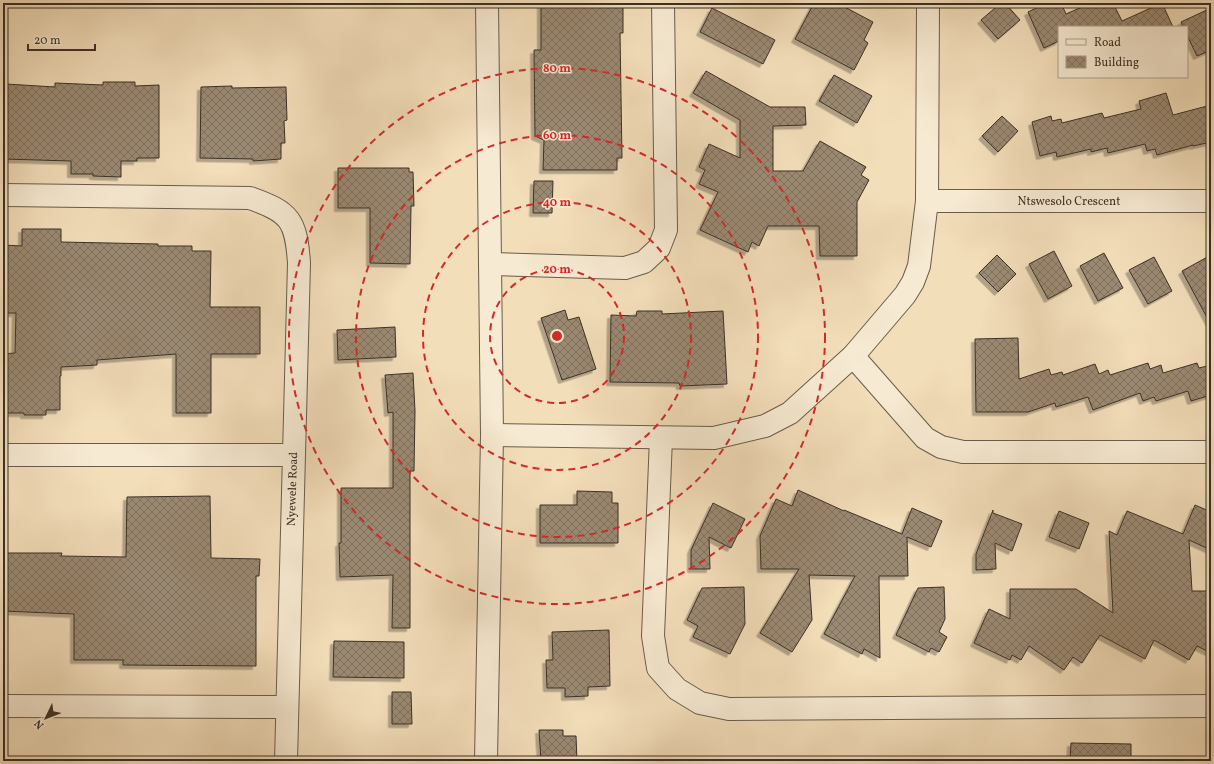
<svg xmlns="http://www.w3.org/2000/svg" width="1214" height="764" viewBox="0 0 1214 764" font-family="Vollkorn,serif">
<defs>
<pattern id="building-cross-hatch" width="8" height="8" patternUnits="userSpaceOnUse"><rect width="8" height="8" fill="#9b8a73"/><path d="M0 0l8 8M0 8l8-8" fill="none" stroke="#80715e"/></pattern>
<filter id="shadow"><feDropShadow dx="-3.5" dy="3.5" stdDeviation="0" flood-color="#0004"/></filter>
</defs>
<rect width="100%" height="100%" fill="#f3deba"/>
<filter id="stains"><feTurbulence type="fractalNoise" baseFrequency=".005" numOctaves="4"/><feColorMatrix values="0 0 0 0 .2 0 0 0 0 .09 0 0 0 0 .02 0 0 0 .5 -.17"/></filter>
<radialGradient id="worn" r=".72"><stop offset=".6" stop-color="#630" stop-opacity="0"/><stop offset="1" stop-color="#630" stop-opacity=".3"/></radialGradient>
<path fill="url(#building-cross-hatch)" stroke="#3b3026" filter="url(#shadow)" d="M541,3H623V33H620L622,158H617V170H543L544,140L535,136L534,50H541Z
M814,3H837L873,22L864,40L868,43L854,70L795,39Z
M1001,3H1005L1020,20L998,39L981,20Z
M1047,3H1061L1066,14L1091,3H1113L1122,21L1162,3L1173,27H1059V41L1044,48L1028,12Z
M712,8L775,40L763,64L700,32Z
M1211,8V50L1197,56L1187,35V27H1183L1181,22Z
M706,71L770,107H805L806,125L773,126V171H803L820,141L866,167L861,175L869,180L857,202V256H820L819,226H768L759,246L752,242L748,252L700,230L718,192L699,184L705,170L699,167L709,144L740,158V120L693,93Z
M834,75L872,96L857,123L819,101Z
M103,82H135V86L159,85V158H137V161H121V177L93,176V174H71V161L3,159V103H5L6,84L55,87V83L103,85Z
M232,86V88L286,87L287,120L284,121L285,143H281V159L253,161V159L200,158L201,87Z
M1166,93L1173,115L1211,105V142L1193,146V145L1157,155L1155,149L1147,151L1145,144L1108,153L1107,148L1091,152V149L1057,157L1056,152L1040,156L1032,122L1051,116L1052,121L1061,119L1062,123L1102,113L1104,118L1141,109L1139,101Z
M1002,116L1018,131L998,152L982,136Z
M338,168H409V172H413L414,206H411L410,264L370,263V208H338Z
M534,181H553L552,213H533Z
M22,229H61V242L158,244V246H192V251H211L210,307H260V354H211V413H176V354L97,360V365L61,367V376H60V410H46V415H24V413H3V354L15,353L16,313H3V245L22,246Z
M1054,251L1072,286L1048,299L1029,264Z
M1104,253L1123,288L1098,301L1080,266Z
M997,255L1016,274L998,292L979,273Z
M1211,255V325L1182,271Z
M1154,257L1172,291L1148,304L1129,270Z
M565,310L568,320L579,317L596,369L562,380L541,318Z
M637,311H662V314L723,311L727,384L680,386L679,383L610,382L611,315L636,316Z
M395,327L396,357L338,360L337,330Z
M1018,338L1019,379L1049,369L1051,375L1062,372L1063,375L1095,364L1099,374L1108,370L1110,375L1148,363L1150,369L1161,365L1163,373L1197,363L1199,368L1211,365V395L1191,401L1188,391L1156,401L1154,397L1143,401L1140,393L1093,410L1088,397L1056,407L1055,403L1028,412H976L975,339Z
M413,373L415,411L414,471H410V628H392L393,575L340,577L339,543H341V488H393V412L388,413L385,375Z
M798,490L844,511V510L902,534L912,508L942,521L931,547L907,537L908,576H879L880,658L864,649L862,654L824,634L855,576L809,575L812,620L792,652L760,633L799,569H761L760,536L776,499L792,506Z
M577,491L612,492V503H618V543H540V505H577Z
M210,496L211,558L260,559L259,576H256V666L123,665V660H74V614L3,611V553H62L61,556L126,557L127,497Z
M713,503L745,519L731,548L709,537L710,569H691V550Z
M1195,505L1211,512V550L1189,540L1192,591H1211V653L1197,646L1189,660L1154,640L1145,659L1100,635L1082,663L1073,657L1064,670L1029,646L1021,660L1012,655L1010,660L974,643L989,609L1010,619V589H1076L1113,613L1109,531L1117,535L1127,511L1183,534Z
M993,510V513L1022,524L1012,551L995,543L996,569L976,570V554Z
M1059,511L1089,523L1079,549L1049,537Z
M744,587L745,624L730,654L693,637L698,626L687,620L702,588Z
M944,587L945,619L939,632L947,637L939,652L931,648L929,652L896,635L918,588Z
M609,630L610,686L588,687V696L565,697V688H547L546,660H553L552,632Z
M334,641L404,642V678L333,677Z
M392,692H411L412,724H392Z
M539,730H563V736H576L577,761H541Z
M1071,743L1131,744V761H1070Z"/>
<g fill="none" stroke-linecap="round" stroke-linejoin="round">
<defs>
<g id="minor">
<path d="M3,195L250,198C290,212 296,220 299,263L286,761"/>
<path id="s1" d="M927,201H1211"/>
<path d="M490,264L625,268L644,262L659,248L666,230L663,3"/>
<path d="M853,356L925,438L941,447L963,452H1211"/>
<path d="M492,435L714,438L765,426L790,413L853,356L905,295L913,282L919,266L927,201L928,3"/>
<path d="M661,438L653,636L658,668L677,689L700,703L729,709L1211,706"/>
<path d="M3,455H293"/>
<path d="M3,706L286,707"/>
<path d="M486,761L492,435L487,3"/>
</g>
</defs>
<use href="#minor" stroke="#695c4b" stroke-width="24"/>
<use href="#minor" stroke="#f7ead2" stroke-width="22"/>
</g>
<g fill="none" stroke="#d62828" stroke-width="2" stroke-dasharray="7 5">
<circle cx="557" cy="336" r="67"/>
<circle cx="557" cy="336" r="134"/>
<circle cx="557" cy="336" r="201"/>
<circle cx="557" cy="336" r="268"/>
</g>
<g text-anchor="middle" stroke-width="3" stroke-linejoin="round" paint-order="stroke">
<g font-size="12" fill="#3b3026" stroke="#f7ead2">
<text dy="4" stroke="none"><textPath href="#s1" startOffset="142">Ntswesolo Crescent</textPath></text>
<text transform="translate(292 489) rotate(-88)" y="4">Nyewele Road</text>
</g>
</g>
<circle cx="557" cy="336" r="6" fill="#d62828" stroke="#f7ead2" stroke-width="2"/>
<g font-size="12" text-anchor="middle" font-weight="bold" fill="#d62828" stroke="#f7ead2" stroke-width="3" stroke-linejoin="round" paint-order="stroke">
<text x="557" y="72">80 m</text>
<text x="557" y="139">60 m</text>
<text x="557" y="206">40 m</text>
<text x="557" y="273">20 m</text>
</g>
<rect width="1214" height="764" fill="none" stroke="#f3deba" stroke-width="16"/>
<rect x="4" y="4" width="1206" height="756" fill="none" stroke="#3b3026" stroke-width="2"/>
<rect x="8" y="8" width="1198" height="748" fill="none" stroke="#3b3026"/>
<rect x="1058" y="26" width="130" height="52" fill="#f7ead2" stroke="#aca08d"/>
<rect x="1066" y="39" width="20" height="6" fill="#f7ead2" stroke="#aca08d"/>
<text x="1094" y="46" font-size="12" fill="#3b3026">Road</text>
<rect x="1066" y="56" width="20" height="12" fill="url(#building-cross-hatch)" stroke="#aca08d"/>
<text x="1094" y="66" font-size="12" fill="#3b3026">Building</text>
<g transform="translate(46 718) rotate(227)" stroke="#f7ead2" stroke-width="3" paint-order="stroke">
<path d="M0-3L7 15L0 10L-7 15Z" fill="#3b3026"/>
<text y="-6" font-size="11" font-weight="bold" text-anchor="middle" fill="#3b3026">N</text>
</g>
<path d="M28 44v6h67v-6" fill="none" stroke="#3b3026" stroke-width="2"/>
<text x="34" y="44" font-size="12" fill="#3b3026" stroke="#f7ead2" stroke-width="3" paint-order="stroke">20 m</text>
<rect width="100%" height="100%" filter="url(#stains)"/>
<rect width="100%" height="100%" fill="url(#worn)"/>
</svg>
